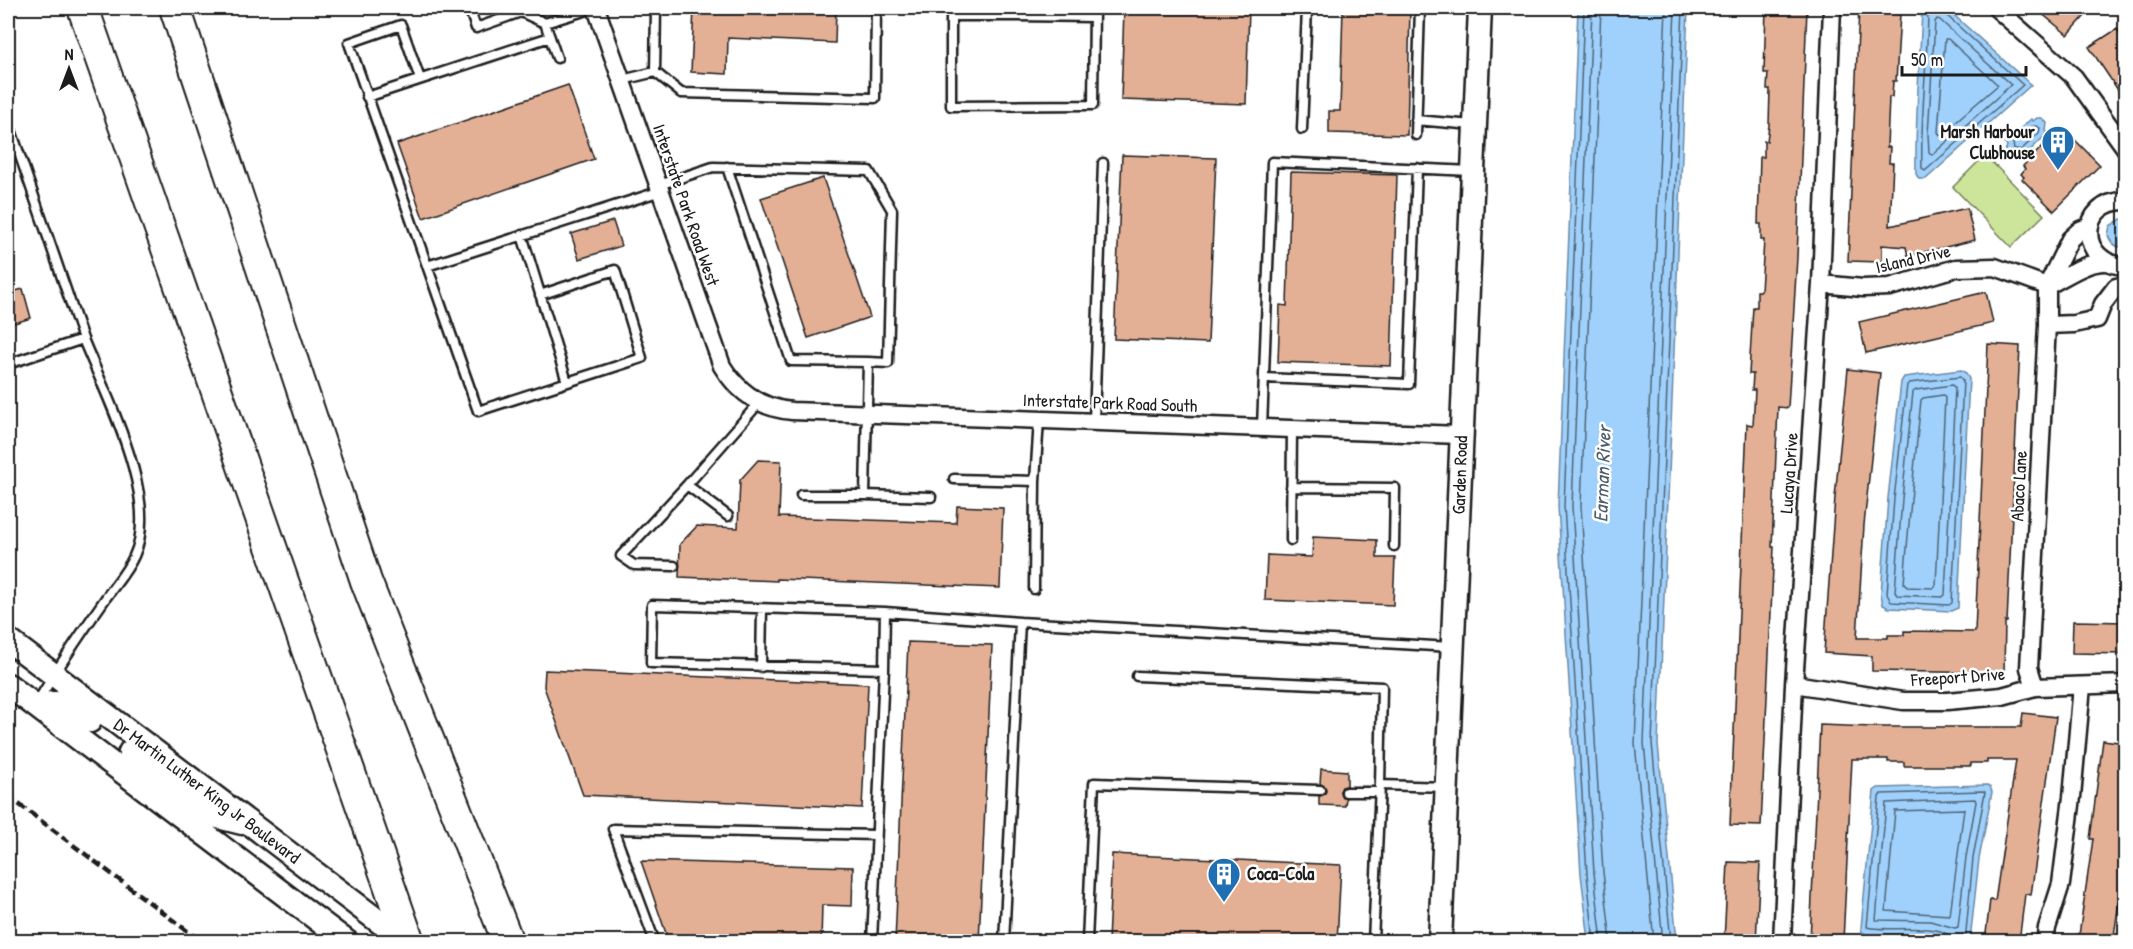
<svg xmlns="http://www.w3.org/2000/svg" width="2133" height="949" viewBox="0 0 2133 949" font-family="'Patrick Hand',sans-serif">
<rect width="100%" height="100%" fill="#fff"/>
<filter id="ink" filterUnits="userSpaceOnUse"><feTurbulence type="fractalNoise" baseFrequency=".0167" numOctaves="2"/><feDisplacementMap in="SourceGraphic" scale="12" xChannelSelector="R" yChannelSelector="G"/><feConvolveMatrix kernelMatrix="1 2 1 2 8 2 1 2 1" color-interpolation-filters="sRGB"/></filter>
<g filter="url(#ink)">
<path fill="#cce59b" stroke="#74805c" stroke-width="1.5" d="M1985,155L2044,215L2011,247L1953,187Z"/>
<path fill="#9fd1fc" stroke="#6b89a2" stroke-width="1.5" d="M1578,8H1688L1658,744L1677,941H1589L1581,874L1558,506Z
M1922,8H1946L2031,85L1926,179H1919L1916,174C1915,118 1920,63 1922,8Z
M2037,118H2042L2047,123L2046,131L2048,133L2021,159L2018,156L2014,159L2006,156L2005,151L2007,146L2004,143L2031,119L2033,121Z
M2121,219L2126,220L2125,247C2117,248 2111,244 2108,235L2110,226Z
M1961,370L1966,373L1969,379L1958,608L1951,611L1889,608L1883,605L1881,594L1888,498L1901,382L1904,377Z
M1987,785L1990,786L1992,792L1979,859L1970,941H1956L1929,935L1866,934L1862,932L1861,928L1874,791L1878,788Z"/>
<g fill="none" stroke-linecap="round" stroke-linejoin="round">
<path stroke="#506476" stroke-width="1.5" d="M1584,8L1564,506L1587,874L1594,942
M1592,8L1572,506L1594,873L1602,942
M1601,8L1581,506L1603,872L1611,942
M1928,8C1928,61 1920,114 1922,168L1925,171L2023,85L1945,14L1943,8
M1937,19L1940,20L2011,85L1932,155L1929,152L1928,134L1935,22Z
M1945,39H1948L1998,85L1940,135L1938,132Z
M2037,126L2040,128L2039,133L2021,150H2014L2013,143L2031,127Z
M1960,377L1963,381L1952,603L1949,605L1891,602L1887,594L1894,499L1907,385L1909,383Z
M1952,385L1955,388L1945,595L1942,597L1897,595L1895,592L1902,499L1913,392L1916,390Z
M1943,395L1945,398L1936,585L1933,588L1907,587L1904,583L1911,500L1921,400L1923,398Z
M1975,799L1976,802L1966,857L1958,927L1955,928L1930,921L1876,920L1886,803Z
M1964,809L1950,915L1886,911L1895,811Z
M1654,942L1635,743L1666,8
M1663,942L1644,743L1675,8
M1671,942L1652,743L1683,8
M1953,942C1950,920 1883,933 1867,927L1879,797L1881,794L1982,791L1985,792L1973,858L1965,942"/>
</g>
<path fill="#e3b096" stroke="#1c1c1c" stroke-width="1.5" d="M694,8H836L835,43L728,38L727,74L691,72Z
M1124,8H1249L1246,104L1121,100Z
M1343,8H1410L1407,135L1329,133V111H1340Z
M1766,8H1807L1797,257L1788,408L1778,407L1772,547H1774L1761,826L1730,825L1747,424L1753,425L1755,390H1752L1753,374H1749L1753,307H1757V291H1761L1764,240H1761V224H1758L1760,157H1764V141H1767L1769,125L1770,89H1767L1768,73H1764Z
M1859,8H1896V14H1900L1896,81H1893L1892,97H1889L1887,147H1890L1889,163H1893L1890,226L1967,208L1975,240L1908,256L1906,247L1882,245V262L1848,261Z
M2035,8H2092L2068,35Z
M2117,29L2126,42V102L2089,47Z
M568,85L594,159L423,218L397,144Z
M2068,133L2100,165L2054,211L2022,179L2024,177L2021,174L2025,169L2023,166L2053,136L2056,139L2061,134L2064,137Z
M1122,155L1216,158L1208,343L1114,339Z
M1291,172L1397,175L1391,366L1278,362L1280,305L1287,306Z
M823,178L870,317L808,338L761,198Z
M613,221L621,246L579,259L571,234Z
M23,289L31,318L8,325V293Z
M1986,292L1993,323L1866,353L1859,322Z
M1988,344L2020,346L2007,622H2005L2004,673L1872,671V656L1824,653L1835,497L1848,369L1880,373L1864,525L1857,638H1888V635H1904V631L1975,632Z
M758,460L781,461L779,517L956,523L957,506L1003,508L1000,588L777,579V581L679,577L680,544L697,526L738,528L740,480Z
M1313,537L1377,540V558H1395L1393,605L1265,600L1267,555L1312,557Z
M2073,621L2126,622V654L2072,653Z
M908,642L992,645L979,942H895Z
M545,670L868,684L862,808L583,795L544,687Z
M2023,713L2056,717L2031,895L2025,894L2019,942H1985L1990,900L1995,901L2016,760H1987V763H1971V766H1904V762H1888V759H1852L1843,941L1810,940L1820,725L1872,727H2021Z
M2103,740L2126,743V833L2122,855L2126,856L2113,942H2078L2093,839H2090Z
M1321,769L1347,771V786L1342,787L1340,791L1341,796L1346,798L1345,806L1319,805V796L1323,795L1326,791L1325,787L1320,784Z
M1112,854L1341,865L1337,942H1108Z
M641,861L853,867L852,906L822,905L821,942H669Z
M1728,862L1760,863L1756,942H1724Z"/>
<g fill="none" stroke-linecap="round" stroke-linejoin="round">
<defs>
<path id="lane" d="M469,8L476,28L521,12L545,23L594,8
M1017,8L1016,16H951V106L1093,105L1094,8
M1016,16L1094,17
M545,23L557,58
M655,72L656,8
M420,79L401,25L349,43L478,411L642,358L615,270L540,295
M622,80L655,72L681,93L875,98L876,8
M367,97L550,37
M1416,120L1473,125
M8,121L83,339
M1302,129L1307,8
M1416,135L1420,8
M727,167L791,361L868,362
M659,185L713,167L869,171L892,210L888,363L868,362L865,495H801
M522,235L567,382
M427,266L661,191
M8,364L83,339C105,394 161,499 134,556C127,572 113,587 103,602C80,635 58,667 38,701
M1264,378L1409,384L1417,168
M1094,421L1103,163
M1262,428L1272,162L1472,171
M954,479L1035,481L1039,420
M687,485L728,516
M1291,487L1395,488L1394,546
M865,495L931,497
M1291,540L1292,429
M674,566L634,565L621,556L687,485L759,403
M1034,589L1035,481
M1020,622L1451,647
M761,667L762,609
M884,669L885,612
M1137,676L1382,687L1380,785L1446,787
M1346,792H1379
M655,942L613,829L876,835
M872,942L884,669L651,663L652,605L885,612L1020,622L1004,942
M1087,942L1094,783L1320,790
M1373,942L1380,785"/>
<path id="street" d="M596,8L722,366C738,392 760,408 792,411L1461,435
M1996,8L2074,77L2126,149
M2126,201C2078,200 2076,264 2126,266
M1821,284L1863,288L1890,287L1956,268L1995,267L2047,286
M2047,286C2065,277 2085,262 2105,262
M2047,325L2074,324L2097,319L2103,304L2116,287L2126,286
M1794,684L1903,701H1947L2002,696L2035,687L2126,684
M2035,687L2029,668L2047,325V286L2070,239L2080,230L2090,226
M1782,942L1794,684L1821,284L1832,8
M2045,942L2047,928L2061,884L2072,797L2082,686"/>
<path id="secondary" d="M8,640L406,942
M8,685L347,942
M36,706C63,699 68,704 90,721
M130,752L210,815L242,823
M1440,942L1480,8"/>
<path id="highway" d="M83,8L409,942
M175,8L366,581L508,942"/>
</defs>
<use href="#lane" stroke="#1c1c1c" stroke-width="13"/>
<use href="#street" stroke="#1c1c1c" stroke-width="21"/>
<use href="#secondary" stroke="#1c1c1c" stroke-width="27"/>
<use href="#highway" stroke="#1c1c1c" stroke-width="34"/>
<path stroke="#1c1c1c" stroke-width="3" stroke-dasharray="4.5 4.5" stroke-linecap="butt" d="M2117,8L2126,19"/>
<use href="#lane" stroke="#fff" stroke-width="8"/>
<use href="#street" stroke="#fff" stroke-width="16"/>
<use href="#secondary" stroke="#fff" stroke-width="22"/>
<use href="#highway" stroke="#fff" stroke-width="30"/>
<path stroke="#1c1c1c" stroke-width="4.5" stroke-dasharray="9 4.5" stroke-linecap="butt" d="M8,796L202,942"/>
</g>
</g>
<defs>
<symbol id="building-pin" viewBox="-11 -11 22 30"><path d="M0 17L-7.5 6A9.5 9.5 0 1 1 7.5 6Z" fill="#1f6fb2" stroke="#fff"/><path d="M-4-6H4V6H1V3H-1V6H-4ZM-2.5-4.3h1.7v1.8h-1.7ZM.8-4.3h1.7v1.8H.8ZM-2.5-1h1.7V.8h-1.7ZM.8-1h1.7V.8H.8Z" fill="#fff"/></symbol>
</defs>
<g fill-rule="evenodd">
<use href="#building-pin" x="2039" y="123" width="38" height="52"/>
<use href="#building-pin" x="1205" y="855" width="38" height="52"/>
</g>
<g text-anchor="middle" stroke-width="5" stroke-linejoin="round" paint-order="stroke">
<g font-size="18" font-weight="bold" fill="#1c1c1c" stroke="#fff" text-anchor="end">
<text x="2035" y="138">Marsh Harbour<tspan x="2035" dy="21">Clubhouse</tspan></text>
<text x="1247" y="880" text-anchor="start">Coca-Cola</text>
</g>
<g font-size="18" fill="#1c1c1c" stroke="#fff">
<text transform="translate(686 205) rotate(71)" y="6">Interstate Park Road West</text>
<text transform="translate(1913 259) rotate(-13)" y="6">Island Drive</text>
<text transform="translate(1110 403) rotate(2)" y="6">Interstate Park Road South</text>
<text transform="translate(1789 473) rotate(-86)" y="6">Lucaya Drive</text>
<text transform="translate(1460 475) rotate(-88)" y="6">Garden Road</text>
<text transform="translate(2019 486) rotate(-87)" y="6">Abaco Lane</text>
<text transform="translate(1958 677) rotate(-4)" y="6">Freeport Drive</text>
<text transform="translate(207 791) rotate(37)" y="6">Dr Martin Luther King Jr Boulevard</text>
</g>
<g font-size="20" font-style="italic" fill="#4a5b6a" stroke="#fff">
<text transform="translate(1602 474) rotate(-88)" y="7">Earman River</text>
</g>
</g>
<rect width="2133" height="949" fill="none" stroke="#fff" stroke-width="30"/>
<rect x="15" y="15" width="2103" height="919" fill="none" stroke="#1c1c1c" stroke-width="2" filter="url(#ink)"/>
<g transform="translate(69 69)" stroke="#ffffff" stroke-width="4.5" paint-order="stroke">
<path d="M0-4.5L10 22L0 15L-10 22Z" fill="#1c1c1c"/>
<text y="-9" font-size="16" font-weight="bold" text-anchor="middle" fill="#1c1c1c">N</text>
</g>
<path d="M1902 66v9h124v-9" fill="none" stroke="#1c1c1c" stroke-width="3"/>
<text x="1911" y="66" font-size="18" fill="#1c1c1c" stroke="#ffffff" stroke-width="4.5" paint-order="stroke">50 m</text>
</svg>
